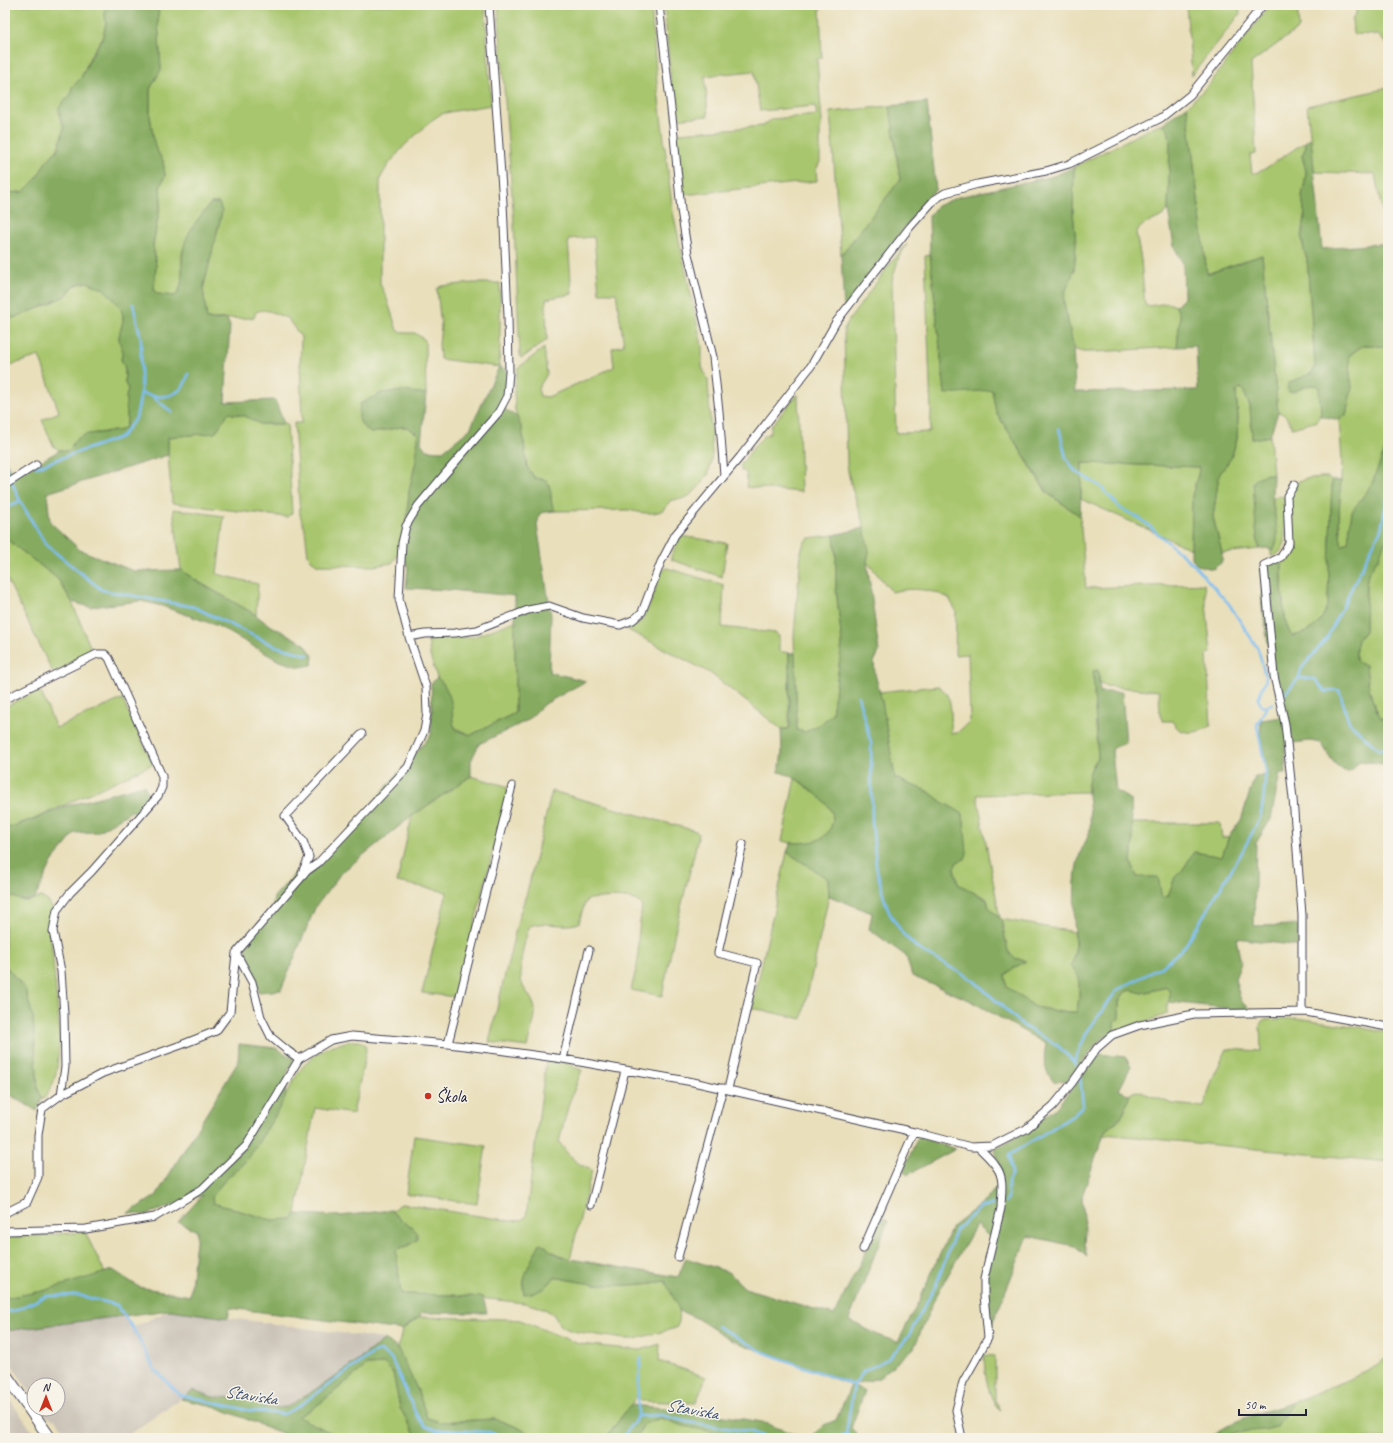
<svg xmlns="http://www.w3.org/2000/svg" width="1393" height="1443" viewBox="0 0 1393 1443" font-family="Caveat,sans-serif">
<rect width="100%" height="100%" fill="#f7f3e8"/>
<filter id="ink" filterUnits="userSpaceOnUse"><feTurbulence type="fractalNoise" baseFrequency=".025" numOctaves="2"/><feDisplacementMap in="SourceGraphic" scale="8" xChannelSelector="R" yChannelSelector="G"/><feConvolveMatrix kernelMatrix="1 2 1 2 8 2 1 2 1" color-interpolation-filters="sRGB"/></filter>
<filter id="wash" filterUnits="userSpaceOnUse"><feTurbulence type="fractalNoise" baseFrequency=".012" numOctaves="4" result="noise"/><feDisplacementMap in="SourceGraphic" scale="16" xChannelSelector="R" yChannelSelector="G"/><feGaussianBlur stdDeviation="0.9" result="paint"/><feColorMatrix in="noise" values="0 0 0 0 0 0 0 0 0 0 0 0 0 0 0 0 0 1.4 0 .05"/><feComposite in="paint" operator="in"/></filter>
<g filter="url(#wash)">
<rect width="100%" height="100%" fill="#e9dfbb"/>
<path fill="#cbc3b8" d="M114,1307L134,1327L170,1310L385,1339L334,1378L287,1407L274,1408L262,1406L248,1398L213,1397L193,1390L124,1438L81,1436L70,1438L57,1421L46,1416L41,1409H58V1385H34V1398L5,1355V1323Z
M5,1393L37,1438H5Z"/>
<path fill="#a8c66d" stroke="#657454" d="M5,5H104L106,23L103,37L91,55L81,78L72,87L70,98L64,101L60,118L64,128L58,149L45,163L37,178L23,192L5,193Z
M159,5H485L491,105L455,111L441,114L432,120L404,146L388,165L380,179V284L386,296L397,330L405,333H415L425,340L426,394L403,391L381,393L360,404C359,419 359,424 371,433L401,427H407L418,434L416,461L409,491L407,518L399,553L392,563L374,566L318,565L311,560L308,555L305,530L300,515L294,423H302L300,363L301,337L287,318C276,315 267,307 256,312L254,318L207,319L203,289L222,212L219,203H211C205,212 184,245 182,253C181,266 186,285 175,296L157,294L154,290L156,266L153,245L161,202L160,188L165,175L163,161L155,147L150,116V89L161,70L158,20Z
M498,5H651L657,83L673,212L702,346V367L708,380L712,453L711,463L708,475L698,488L689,496L682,499L671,500C668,503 666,508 663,510C653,516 638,512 628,510L555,511C548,500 554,492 546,480L535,478L527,467L522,429L518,420L515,411L514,390L518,368L544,348L547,374L538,389L540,396L548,397L614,367L612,348L624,345L616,293H599L594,237L568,239L572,294L546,299L547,340L522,358L520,357L514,224Z
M664,5H820L822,58L817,59L822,121L820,131V162L816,170L817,181L683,195L676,135L680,133L763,126L772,119L817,115L815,106L760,111L754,71L705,76L708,116L674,119Z
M1186,5H1239L1240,14L1192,75Z
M1270,5H1297L1299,28L1251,63L1256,154L1250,155L1252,174L1263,170L1305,142L1306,146L1302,156L1306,171L1305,181L1302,196L1305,216L1302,238L1304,251L1307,259L1315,366L1312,373L1289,383L1294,392C1302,388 1311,382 1319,387C1320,398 1324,411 1318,421L1292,428C1289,420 1286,414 1278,412L1262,255L1207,274L1187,106L1208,86Z
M1357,5H1388V46L1378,35L1353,34L1352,20L1356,13Z
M1388,88V243L1375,174L1314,172L1307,106Z
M890,106L900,180L841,255L830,112Z
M1159,124L1165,125L1169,131L1170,141L1168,210C1161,222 1142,220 1136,233L1141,260L1145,305L1148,306L1168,303L1176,306L1180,317L1177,347L1096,352H1083L1076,350L1073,345L1064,303L1065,292L1074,271L1075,258L1076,243L1073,212L1074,167Z
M907,244L899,257L892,280L896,433L930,432L931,412L925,256L930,255L945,393L992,389L996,412L1047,493L1080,516L1086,588L1204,584L1211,653L1207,654L1211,726C1203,731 1189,735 1180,730C1177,728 1174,724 1172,721H1163L1160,716L1159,691L1106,686L1100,683L1098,670L1094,694L1098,758C1089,768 1088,778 1088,792L977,795L1000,918L989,908L987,899L958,884L954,868L957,862L942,802L929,792L895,778L882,701L879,692L938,686C954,695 951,716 951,733H957L970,721L968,654L955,655L956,611L949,598C931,589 912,587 892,592L867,562C871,529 851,498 847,464L844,329L849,320L890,264Z
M87,282C93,284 96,288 103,288C110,296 124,306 123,319C123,325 119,332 119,338C120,347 125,348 121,359L125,368V383L128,389C125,402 129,414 126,425C124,433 114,430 108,431C102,433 95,433 89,434C83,436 73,446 67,451L60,450L54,447L42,420L59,412L39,356L5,367V321L49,304L68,294C71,286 79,284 87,282Z
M473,283H500V345L499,367L440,359L439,344L441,327L437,289L441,286Z
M1363,345H1373L1388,348V442L1371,486L1352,511L1348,543L1341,547L1339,512L1342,461L1339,420L1346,415L1352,387L1350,375L1349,356Z
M1242,388L1250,406L1252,439L1270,436L1273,475L1267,474L1256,529L1259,549L1222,553L1213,517L1219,475L1231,458L1237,439L1238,417L1236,393L1238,389Z
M798,394L801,492L746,487L747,479L746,472L741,471V464L758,442L765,435L769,434L771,431V426Z
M228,413L245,416L260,424H287L292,513L287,517L172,503L168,455V437L215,433Z
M1082,463L1200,467L1192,496L1191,549L1081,499Z
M1321,477H1328L1332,480L1328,600C1325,621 1313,632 1292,636C1281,623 1282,577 1282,559L1286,556L1289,549C1289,534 1285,489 1299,481C1305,478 1315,478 1321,477Z
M1278,495L1285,498V542C1283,549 1280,554 1273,556H1271V551L1274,550L1275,513L1273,506V498Z
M173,509L224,516L217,574L258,584L256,615L197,581L181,570Z
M834,535L836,556V588L842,644L832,714L821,724L805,732L797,730L794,636L801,552L804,542L809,538Z
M681,536L727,543L722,577L672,560L671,556Z
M5,538L58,579L72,602L93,654L53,673L5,575Z
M1388,540V719L1381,718C1370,700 1368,685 1366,665L1360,664L1356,660V647L1358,640L1365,631L1366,585L1368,573L1379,557L1385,542Z
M667,568L724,585L722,627L776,633L779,636V651L789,653V729H781L710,673L628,630L641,621L650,605L661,573L664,569Z
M515,621V713L471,735L457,729L453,724L452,708L443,683L437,677L430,656L428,639L473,637Z
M38,690L41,692L56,728L122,699L153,764L30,821C22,821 14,827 5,828V707Z
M471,776L506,786L508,791L456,997L422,993L447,892L397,882L412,816Z
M795,778C806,787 826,799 832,812C834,816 833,822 831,827C824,846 798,845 782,841Z
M552,791L696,831L699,834L675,932L662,996L631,990L638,961V939L642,905C633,894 602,898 590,899L585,902L579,923C563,929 545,920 530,926C524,939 517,972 523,986C527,994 535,1001 535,1011C536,1019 529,1038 527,1047L489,1042L519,916L527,892Z
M1132,823H1220L1222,838L1229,836L1222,857L1194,852L1182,871L1175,877L1168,896L1162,898L1137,877L1131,862L1133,843Z
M787,852L828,879L829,896L802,1019L752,1008Z
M5,893L23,901H29L41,897L49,902L52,908L51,939L60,1034L57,1069L53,1084L44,1099H42L38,1089L33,1017L25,989L5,965Z
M1001,919L1074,932L1075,949L1072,965L1079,977V997L1077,1012H1061L1035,1007L1007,987L1005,976L1011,970L1025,961L1015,958L1008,951Z
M1167,987L1170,993L1167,1014L1152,1020L1114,1033V1022L1119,1019V1001L1125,992L1131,990L1142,993Z
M1297,1018L1359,1027L1388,1033V1162L1104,1134C1109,1126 1120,1121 1124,1113C1128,1104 1126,1091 1138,1091L1173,1104L1204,1107L1213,1077L1227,1049L1261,1051L1260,1024L1263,1020Z
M350,1041H360L366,1045V1052L353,1114L315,1108L296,1214L292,1219L271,1220L213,1203L212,1197L223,1182L248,1159L275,1116L297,1074L305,1064L316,1054L330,1046Z
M549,1060L571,1064L575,1068L582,1070L569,1103L559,1142C570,1157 574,1163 592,1170L570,1259L551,1251L545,1245C535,1259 519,1275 524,1294L544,1289L555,1277C594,1286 625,1288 665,1281C673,1295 686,1313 676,1328L635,1339H624L572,1331L562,1327L553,1314L543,1308L524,1303L453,1295L401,1294L396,1251L398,1249L409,1245L392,1211L398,1205L403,1204L511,1221L521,1220L526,1217L545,1069L546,1062Z
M414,1136L486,1146L477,1204L406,1194Z
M85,1232L105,1273L43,1291L6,1298L5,1297V1238Z
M419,1317L508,1319L520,1320L579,1344L640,1350L660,1344L659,1361L706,1377L696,1403L641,1401L637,1396L606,1438H537L517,1427L495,1419L440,1422L427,1418L418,1391L398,1349L402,1330Z
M984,1355L995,1356V1400L1001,1410C988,1403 984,1368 984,1355Z
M1388,1357V1438H1225L1236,1432L1276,1427L1294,1402L1366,1372Z
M384,1364L393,1373L400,1408L416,1436L423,1438H342L298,1417L319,1404L367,1365Z
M661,1418L684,1426L742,1438H636L644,1424Z"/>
<path fill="#86ab60" stroke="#54664e" d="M104,5H159L158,20L161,70L150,89V116L155,147L163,161L165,175L160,188L161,201L153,245L156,266L154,290L157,294L175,296C186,285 180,264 183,251C186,231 199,218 211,203H219L222,212L203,289L207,319L210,320L227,319L230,326L225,402L275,400L284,424H260L245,416L228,413L215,433L168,437V455L47,493L50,522L80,550L134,571L181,570L197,581L256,615L266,623L305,644L313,656L312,665L300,667L279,661L218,626L162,606L141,601L90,607L72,602L58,579L5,538V458L9,469L14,473L36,464L60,450L67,451L72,446L73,443C76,439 80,437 85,435C94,432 124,433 126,426C129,416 125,407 126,398C126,395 127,392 128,389L125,383V368L121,359C125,347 120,348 119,338C119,332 123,325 123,319C124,306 110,296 103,288C96,288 96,286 90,283C82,280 70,287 68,294L49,304L5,321V193L23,192L37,178L45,163L58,149L64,128L60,118L59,108L64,101L70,97L72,87L81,78L92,55L103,37L106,23Z
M927,102L936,190L928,196L844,310L841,255L900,180L890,106Z
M1187,106L1207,274L1262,255L1278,412L1270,436L1252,439L1250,406L1242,388L1238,389L1236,393L1238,417L1237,439L1231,458L1219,475L1213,517L1222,553V562L1213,569L1197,565L1191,557L1192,496L1200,467L1082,463L1080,516L1048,493L996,412L992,390L945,394L930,255L929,216L937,206L958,197L1054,176L1074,167L1073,212L1076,243L1075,258L1074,271L1065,292L1064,303L1073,345L1075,392L1198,390L1196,346L1177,347L1180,317L1176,306L1184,298L1183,264L1174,246L1168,210L1170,141C1169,135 1169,127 1162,124Z
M1311,137L1322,249L1388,243V348C1370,344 1363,342 1349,356L1350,375L1352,387L1346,415L1339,420L1321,416L1319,387C1308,380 1299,393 1289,392L1287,388L1289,383L1312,373L1315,366L1307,259L1304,251L1302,238L1305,216L1302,196L1305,181L1306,171L1302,156L1306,146L1305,142Z
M499,367L507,371L506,391L502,404L506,410L517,417L522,429L527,467L535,478L546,480C554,492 548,500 555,511L540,513L537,525L551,615L549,672L586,681L543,705L528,720L479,744L471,761V776L412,816L341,873L315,908L281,990L259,992L245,945L272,910L274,897L299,869L319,865L431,735L432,708L431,684L437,677C446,685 450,695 452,707C453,714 451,723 456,729C459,732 467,733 471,735L515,713V596L450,590L406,588L408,566L399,553L407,518L409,491L416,461L418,434L407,427H401L371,433C358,424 358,420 360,404L381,393L403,391L426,394L421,443L426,450L443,451L470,429Z
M1388,442V540L1385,542L1379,557L1368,573L1366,585L1365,631L1358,640L1356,647V660L1360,664L1366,665C1368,685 1370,700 1381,718L1388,719V766L1377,763L1359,761C1344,788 1329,754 1321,743L1310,741L1285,744L1286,773H1280L1271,819L1256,843L1254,926L1298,925V946L1236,938L1241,963L1235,979L1241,1001L1253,1011L1169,1002L1170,993L1167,987L1142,993L1131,990L1125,992L1119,1001V1019L1114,1022V1033L1101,1039L1066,1082L1053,1081C1043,1067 1043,1061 1046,1044L969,1000L912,976L906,956L869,929L872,913L829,896L828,879L787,852L791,843C808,843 826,843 832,824C833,821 833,815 832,812C828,803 805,784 796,779C791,775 784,774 779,772L782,753L781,729H789L790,726L789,653H795L797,730L805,732L821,724L832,714L842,644L836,588V556L834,535L864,528L869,551L867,562L879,652L874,662L875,674L882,701L895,778L929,792L942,802L962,813L964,820L967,853L965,859L957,862L954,868L958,884L987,900L989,908L1001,919L1008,951L1014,958L1026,961L1011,970L1005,975L1007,987L1035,1007L1061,1012H1077L1079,997V977L1070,966C1079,956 1074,931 1074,918C1075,899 1073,877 1079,857C1081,848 1089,838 1090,829C1092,804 1080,779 1098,758L1093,671L1098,670L1100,692H1122L1126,743L1113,748L1112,752L1116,791L1131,800L1133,843L1131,862L1137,877H1158L1162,898L1168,896L1175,877L1182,871L1194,852L1222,857L1229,836L1241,820L1255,776L1267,775L1260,736L1261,720L1282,717L1271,662L1262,607L1261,568L1282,559C1282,577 1281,623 1292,636C1313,632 1325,621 1328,600L1332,480L1341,481C1340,502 1337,525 1342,546L1348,542L1352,511L1371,486Z
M1267,474L1273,475C1273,485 1271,497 1273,507C1275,517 1282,545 1271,551L1267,548L1259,549L1256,529L1253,482L1259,477Z
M144,785L151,800L140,812L132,811L97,832L75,833L52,862L35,898C24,904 15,898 5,893V828L16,826L29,820L31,821L66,806Z
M5,965L25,989L27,995L33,1017L38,1089L42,1099L37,1111L5,1092Z
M239,1044L276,1048L294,1059L287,1074L285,1097L275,1116L248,1159L223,1182L212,1197L213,1203L271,1220L292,1219L296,1214L340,1216L392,1210L393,1213L417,1232V1240L409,1245L398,1249L396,1251L401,1294L453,1295L483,1297L487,1313H422L419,1317L402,1330L230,1308L228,1318L170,1310L5,1331V1297L6,1298L43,1291L113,1270L139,1287L190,1296L197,1231L178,1222L203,1195L145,1215L128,1213L156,1196L238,1062Z
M1099,1054L1126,1057L1131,1066L1119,1090L1130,1095L1123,1114L1108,1129L1104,1134L1082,1196L1085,1229L1084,1243L1087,1257L1074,1246L1028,1236L990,1329L983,1279L991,1238L976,1225L933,1302L914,1348L879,1378L852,1385L865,1391L851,1428L861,1438H810L824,1425L836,1420L851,1385L731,1340L696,1318L680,1311L665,1281C625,1288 594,1286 555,1277C545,1288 540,1293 524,1294C520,1277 533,1258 540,1243C546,1245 547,1248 551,1251C556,1255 564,1257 570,1259L678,1277L686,1258L728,1272L745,1288L834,1315L883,1217L888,1221L849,1320L880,1336L898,1342L920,1299L952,1227L985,1201L1000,1183V1169L995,1149L1027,1130L1055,1109Z
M918,1137L956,1149L907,1175L903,1171Z
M385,1339L398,1349L418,1391L427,1418L440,1422L495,1419L517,1427L537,1438H423L416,1436L400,1408L393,1373L384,1364L367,1365L319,1404L298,1417L342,1438H294L213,1406L181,1399L193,1390L213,1397L248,1398L262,1406L274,1408L287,1407L334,1378Z
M1294,1402L1276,1427L1264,1430L1236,1432L1225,1438H1211C1235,1416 1264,1413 1294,1402Z
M630,1405L687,1410L762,1422L804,1438H742L684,1426L661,1418L644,1424L636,1438H606Z"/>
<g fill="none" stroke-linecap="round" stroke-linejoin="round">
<path stroke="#7ebff3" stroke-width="2.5" d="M141,393C161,400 183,398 188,374
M154,398L172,412
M1059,428L1066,458L1075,471L1100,486L1120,508L1141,519L1194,565L1229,604L1258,649L1266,679L1258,699L1261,705L1267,706
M5,464L11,481
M36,467L121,437L136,418L141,393V339L133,304
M20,501L46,545L102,590L194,607L275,646L308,655
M5,508L20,501L12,482
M1299,678L1315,679L1326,692L1334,690H1339L1349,722L1378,749H1388
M858,696L871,743L872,821L876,866L884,898L890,914L903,934L918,949L973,980L1025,1027L1057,1045L1074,1062
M1280,699L1299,678L1301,669L1327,638L1381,529L1388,496
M1075,1065L1074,1062L1087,1032L1117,990L1163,966L1185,946L1241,854L1260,818L1263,802L1266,771L1257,725L1267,706L1273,703
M1006,1202L1008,1198V1181L1012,1173L1009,1155L1074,1115L1083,1106L1080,1076
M5,1312L14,1311L46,1296L78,1295L117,1305L134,1330L154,1369L180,1395L252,1411L284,1414L299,1406L373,1353L381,1351L391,1358L417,1416L425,1426L436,1430L489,1432L503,1438
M717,1326L763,1352L854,1385
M638,1416V1389L641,1358
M846,1434L854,1385L864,1371L888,1359L908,1337L936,1285L956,1230L981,1207L992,1204
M622,1438L638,1416L661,1415L688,1422L752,1432L767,1438
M837,1438L846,1434L851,1438"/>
</g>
</g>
<g filter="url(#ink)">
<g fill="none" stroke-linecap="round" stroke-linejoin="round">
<defs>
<path id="minor" d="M659,5L673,126L681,210L688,254L713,357L719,411L724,475
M5,485L36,465
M1294,485L1287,496L1289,543L1281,557L1264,565L1274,676L1285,724L1293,799L1302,915V1012
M409,637L399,599L402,543L406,526L418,506L444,475L498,413L507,396L509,372L508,316L503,203L489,5
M5,699L97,654H105L109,658L162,776V787L158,796L92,871L70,893L57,910L53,931L61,971L64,1014L65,1067L61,1095
M302,873L309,857L303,841L285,816L362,734
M236,953L307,871L318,863L408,767L424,731L427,714L426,687L409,637L425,634L455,633L477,630L528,610L549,606L583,618L620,625L633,620L642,612L661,562L675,535L740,457L811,366L836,322L910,227L934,200L945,193L978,184L1046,171L1069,164L1161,118L1190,95L1263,5
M448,1044L512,786
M563,1059L589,950
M728,1089L757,963L718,953L743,844
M591,1205L625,1071
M5,1213L27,1202L38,1177V1135L42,1109L61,1095L103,1073L181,1045L216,1031L230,1012L236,953L252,982L261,1017L271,1037L288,1051L299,1059
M5,1231L86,1229L155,1217L202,1189L246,1146L299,1059L331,1040L352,1036L448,1044L498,1050L563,1059L693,1082L914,1132L971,1147L992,1146L1026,1129L1053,1106L1072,1083L1097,1048L1112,1035L1140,1025L1194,1014L1306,1012L1388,1027
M863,1249L914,1132
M678,1257L723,1088
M962,1438L956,1410L963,1382L988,1338L984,1295V1279L1001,1208C1001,1195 1005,1179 997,1168C992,1160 984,1153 978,1147"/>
<path id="secondary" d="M5,1374L50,1438"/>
</defs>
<use href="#minor" stroke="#403e4e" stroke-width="9"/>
<use href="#secondary" stroke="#403e4e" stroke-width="13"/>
<use href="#minor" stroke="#fff" stroke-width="7"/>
<use href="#secondary" stroke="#fff" stroke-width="11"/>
</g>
</g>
<circle fill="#c8321e" stroke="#f7f3e8" stroke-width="1.5" cx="428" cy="1096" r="4"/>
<g text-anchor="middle" stroke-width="3" stroke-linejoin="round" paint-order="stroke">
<g font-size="17" fill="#22223b" stroke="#f7f3e8" text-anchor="start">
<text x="436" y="1102">Škola</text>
</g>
<g font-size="18" font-style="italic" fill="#3e5172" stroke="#f7f3e8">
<text transform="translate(251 1395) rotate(9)" y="6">Staviska</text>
<text transform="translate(692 1409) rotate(10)" y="6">Staviska</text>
</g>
</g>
<rect width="1393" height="1443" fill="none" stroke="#f7f3e8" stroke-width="20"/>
<g transform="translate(46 1397)"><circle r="19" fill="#f7f3e8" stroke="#a29fa3"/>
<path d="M0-3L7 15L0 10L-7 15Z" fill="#c8321e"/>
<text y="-6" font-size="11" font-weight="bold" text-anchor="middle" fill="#22223b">N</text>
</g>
<path d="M1239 1409v6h67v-6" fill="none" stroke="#22223b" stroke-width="2"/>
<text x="1245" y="1409" font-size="12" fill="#22223b" stroke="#f7f3e8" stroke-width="3" paint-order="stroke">50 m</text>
</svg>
